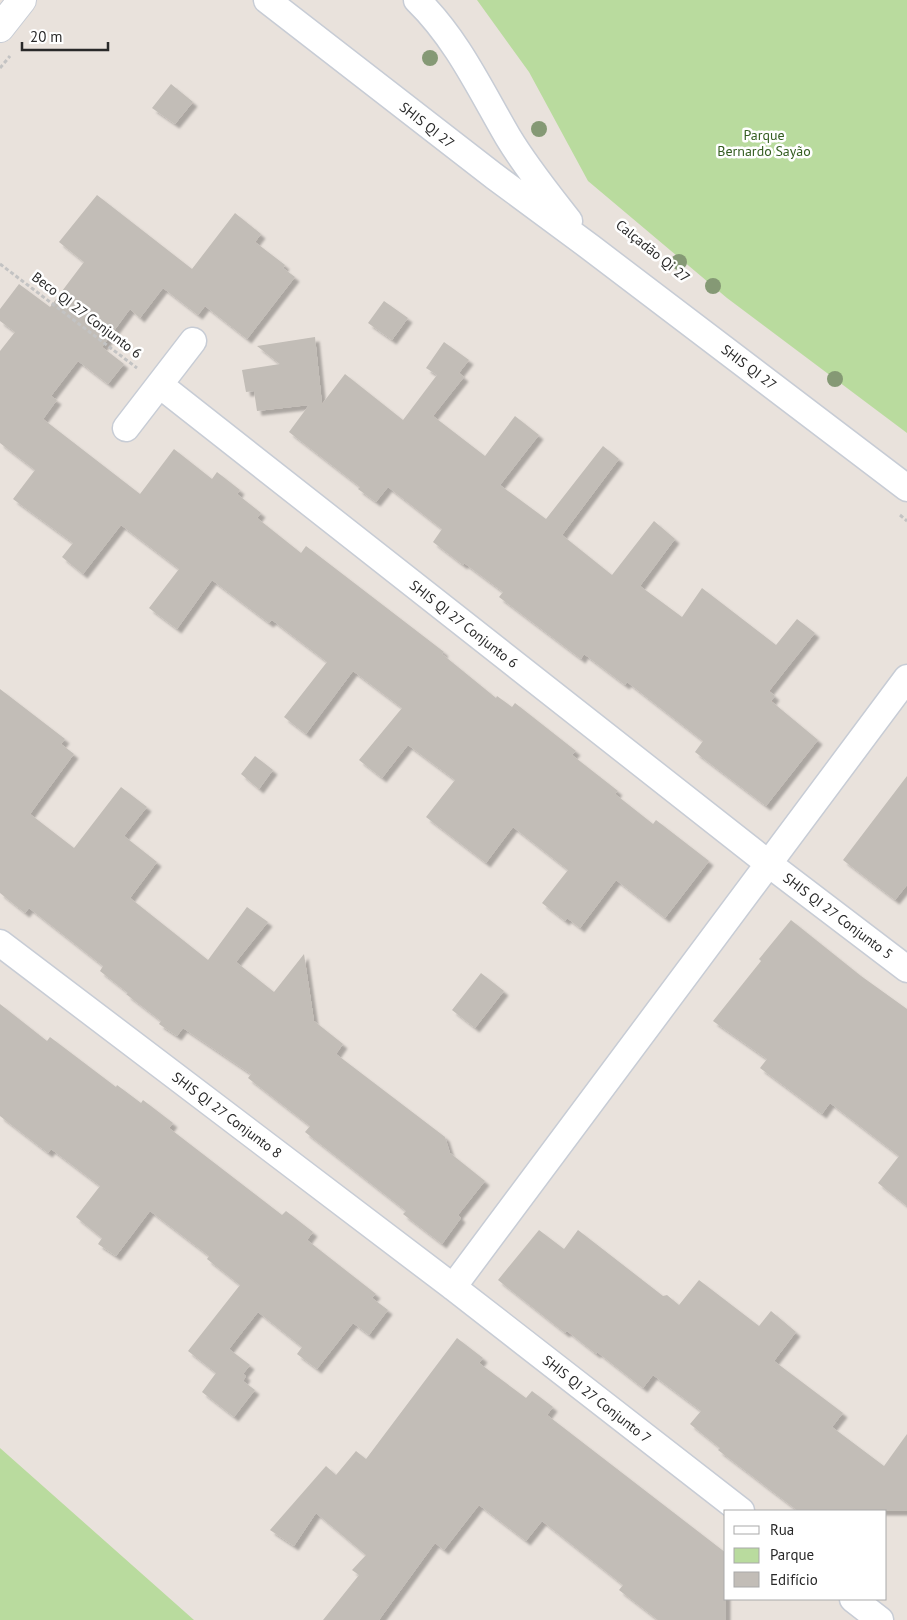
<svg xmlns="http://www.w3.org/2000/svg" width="907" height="1620" viewBox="0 0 907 1620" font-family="'PT Sans',sans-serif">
<defs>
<filter id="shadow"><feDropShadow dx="4.5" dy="4.5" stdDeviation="1" flood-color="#0004"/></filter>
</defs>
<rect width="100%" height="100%" fill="#e9e2dc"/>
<path fill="#b9db9e" d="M477,0H907V433L727,298L588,181L529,72Z
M0,1448L194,1620H0Z"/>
<path fill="#c2bdb7" filter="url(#shadow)" d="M171,84L193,102L175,124L152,108Z
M97,195L192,269L235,213L261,234L255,242L285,265L283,268L295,277L247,339L205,306L198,315L163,288L140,318L130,309L102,347L124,364L108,384L78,361L51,396L57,400L43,419L140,494L174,449L212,479L217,472L240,490L237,494L261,513L257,518L301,553L306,546L444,652L442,654L496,698L497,696L512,707L515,703L576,751L572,755L618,791L615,794L653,824L656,820L709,861L665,918L616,880L580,928L567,918L565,921L542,903L568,870L513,827L486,863L426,817L455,780L408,745L382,778L359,760L402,708L353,671L306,734L284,717L327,662L272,620L269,623L212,580L177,629L149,608L179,569L121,525L83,574L62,557L73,543L13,499L35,470L0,443V351L15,332L0,321V309L19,284L50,307L84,262L59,242Z
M384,301L408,318L392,340L368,323Z
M315,337L322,404L345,374L403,420L437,375L426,368L444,342L469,360L459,373L464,377L433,416L485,456L515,416L539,435L500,485L546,519L603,446L619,459L562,535L612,575L654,521L675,539L640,586L682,617L702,588L776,645L797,619L815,633L769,691L775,696L771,701L818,740L766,806L695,752L703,741L627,682L625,685L584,654L581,659L499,597L503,592L464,563L463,565L433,542L442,529L388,487L376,502L358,489L360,487L289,432L309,405L257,411L254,391L246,392L242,370L280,364L257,346Z
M0,689L65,739L61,744L74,754L30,814L74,848L121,787L147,807L124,836L157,862L130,898L208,960L247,907L268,922L236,962L274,992L304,954L314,1021L343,1044L336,1054L445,1137L450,1153L485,1181L458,1215L461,1218L442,1244L403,1214L406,1211L305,1132L310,1126L248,1078L251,1074L183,1028L177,1036L159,1024L161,1021L126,994L128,993L100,971L103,966L29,908L25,913L0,893Z
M255,756L273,770L259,789L241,774Z
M907,776V885L895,900L843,860Z
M791,920L861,976L907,1009V1206L878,1183L899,1156L830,1103L822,1114L760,1068L767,1059L713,1021L761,961L759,959Z
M481,973L504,991L475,1028L452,1010Z
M0,1004L47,1041L50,1037L116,1087L117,1085L141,1103L143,1100L173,1123L169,1128L282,1215L286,1211L313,1232L307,1240L376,1294L372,1298L388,1310L369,1335L353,1323L317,1369L297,1354L302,1347L258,1312L229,1349L250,1365L243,1374L246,1376L243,1381L255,1390L234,1417L202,1392L216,1373L188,1351L240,1285L207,1259L209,1256L150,1211L116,1256L98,1244L102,1238L76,1217L100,1186L51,1149L48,1153L0,1116Z
M539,1230L564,1249L578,1230L663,1296L667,1295L679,1305L699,1280L759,1326L771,1311L796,1332L774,1361L843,1413L832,1427L884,1466L907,1434V1511H798L718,1450L720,1448L690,1424L701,1411L653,1375L643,1388L597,1352L596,1354L567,1331L565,1333L498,1280Z
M457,1338L483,1358L479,1363L526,1398L532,1391L553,1407L547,1415L726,1553V1620H658L619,1590L623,1585L542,1521L526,1541L479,1505L444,1550L435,1543L379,1620H323L359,1575L352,1570L366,1555L316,1513L294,1546L270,1530L326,1466L336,1475L356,1451L366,1459Z"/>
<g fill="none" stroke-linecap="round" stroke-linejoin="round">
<defs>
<path id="minor" d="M267,0L494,176L590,247L907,488
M417,0C457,39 480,89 508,137C526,167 548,194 569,221
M160,385L769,864L907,969
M126,428L193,341
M0,943L453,1287L741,1511
M453,1287L907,678
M853,1599L880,1620"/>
<path id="tertiary" d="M0,28L22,0"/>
</defs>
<use href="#minor" stroke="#c7ccd5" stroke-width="29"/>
<use href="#tertiary" stroke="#c7ccd5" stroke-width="30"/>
<path stroke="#c3c3c3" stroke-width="3" stroke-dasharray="4 2.5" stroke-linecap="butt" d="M0,68L10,56
M0,264L137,368
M900,515L907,521"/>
<use href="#minor" stroke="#fff" stroke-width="26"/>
<use href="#tertiary" stroke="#fff" stroke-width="28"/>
</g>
<g fill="#859975">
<circle cx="430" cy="58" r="8"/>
<circle cx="539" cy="129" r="8"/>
<circle cx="679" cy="262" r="8"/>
<circle cx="713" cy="286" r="8"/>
<circle cx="835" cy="379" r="8"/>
</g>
<g text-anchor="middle" stroke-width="5" stroke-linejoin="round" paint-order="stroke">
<g font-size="14" fill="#292929" stroke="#fff">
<text transform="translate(427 125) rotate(38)" y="5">SHIS QI 27</text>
<text transform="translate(653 251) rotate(39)" y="5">Calçadão Qi 27</text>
<text transform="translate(87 315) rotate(37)" y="5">Beco QI 27 Conjunto 6</text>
<text transform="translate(749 367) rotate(37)" y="5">SHIS QI 27</text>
<text transform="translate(464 624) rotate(38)" y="5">SHIS QI 27 Conjunto 6</text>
<text transform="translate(838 916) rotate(37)" y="5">SHIS QI 27 Conjunto 5</text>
<text transform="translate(227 1115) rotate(37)" y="5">SHIS QI 27 Conjunto 8</text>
<text transform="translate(597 1399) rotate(38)" y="5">SHIS QI 27 Conjunto 7</text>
</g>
<g font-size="14" fill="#345d21" stroke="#fff">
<text x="764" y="140">Parque<tspan x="764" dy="16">Bernardo Sayão</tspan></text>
</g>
</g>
<rect x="724" y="1510" width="162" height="90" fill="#ffffff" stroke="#a9a9a9"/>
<rect x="734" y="1526" width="25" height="8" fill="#ffffff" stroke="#a9a9a9"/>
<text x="770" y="1535" font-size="15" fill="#292929">Rua</text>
<rect x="734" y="1548" width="25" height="15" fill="#b9db9e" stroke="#a9a9a9"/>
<text x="770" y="1560" font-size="15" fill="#292929">Parque</text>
<rect x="734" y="1572" width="25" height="15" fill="#c2bdb7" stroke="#a9a9a9"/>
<text x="770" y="1585" font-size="15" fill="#292929">Edifício</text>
<path d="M22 42v8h86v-8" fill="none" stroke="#292929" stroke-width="2.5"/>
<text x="30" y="42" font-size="15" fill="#292929" stroke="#ffffff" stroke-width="4" paint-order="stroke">20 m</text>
</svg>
